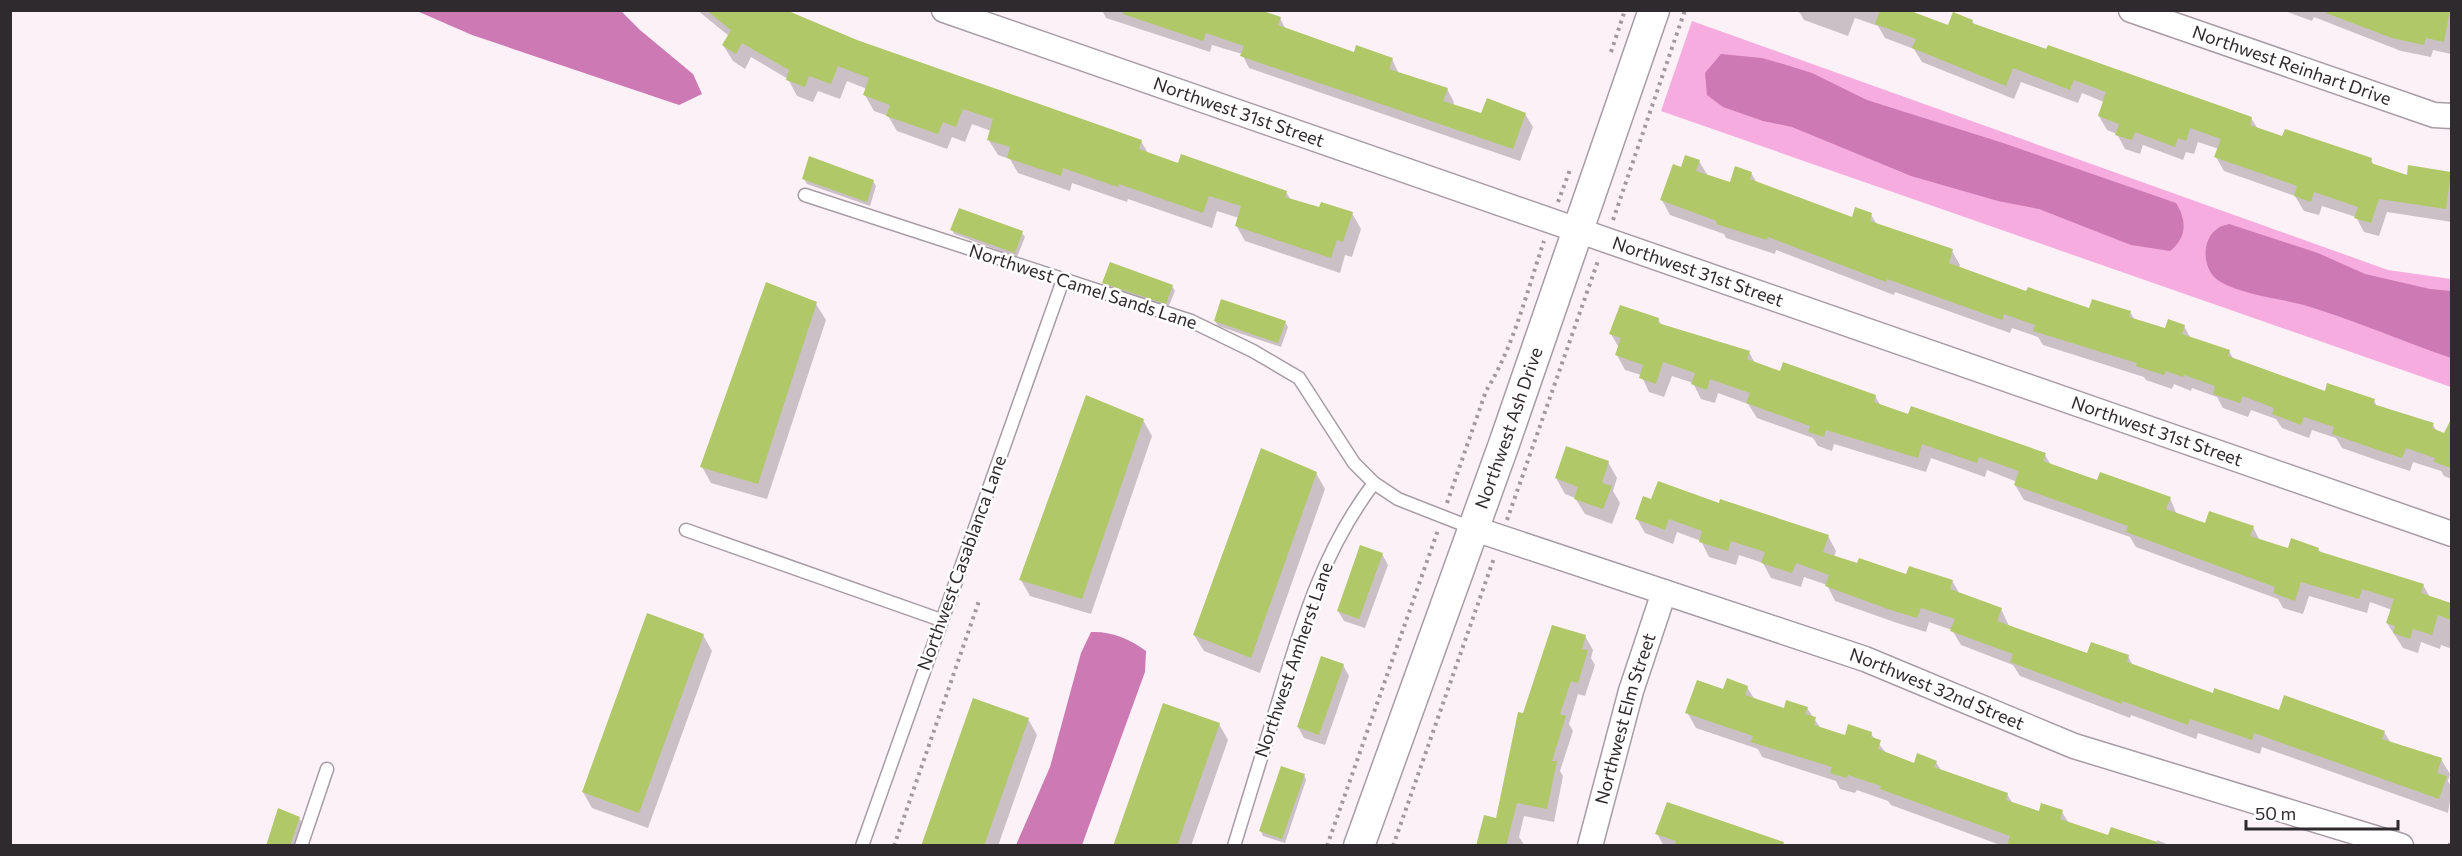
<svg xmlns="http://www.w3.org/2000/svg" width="2462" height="856" viewBox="0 0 2462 856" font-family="Commissioner,sans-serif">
<rect width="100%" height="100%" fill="#fdf1f8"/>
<path fill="#f6acde" d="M1692,21L2388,270L2451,279V387L1661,111Z"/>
<path fill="#cd79b3" d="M417,11H621L640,30L693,74L702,94L679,105L472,35Z
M1721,54L1762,58L1783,64L1812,73L1867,100L2003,143L2176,203C2187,221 2187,237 2170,251L2131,245L2039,209L1998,201L1911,176L1792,127L1763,121L1723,107L1707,95L1705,73Z
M2229,224L2318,253L2365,274L2430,289L2451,291V358C2402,341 2354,320 2304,305C2278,298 2242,295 2219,281C2203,271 2200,241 2217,229C2220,226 2226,225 2229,224Z
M1091,632C1111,631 1130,639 1146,651L1145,672L1082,845H1016L1050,767L1081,653Z"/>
<path fill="#0003" d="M697,10H783L857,41L1141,141L1149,155L1179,165L1286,192L1291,200L1320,209L1352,213L1361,229L1352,257L1345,255L1340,273L1245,241L1236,225L1239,218L1217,211L1212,228L1128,199L1127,202L1072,183L1070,191L1018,173L1010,159L998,155L988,139L991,131L972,124L965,142L952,137L947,149L897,131L888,116L874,111L865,95L867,89L847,81L840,99L818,91L813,102L797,96L788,79L751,57L745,69L733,61L723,45L729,36Z
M1102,10H1229L1280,18L1286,30L1355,54L1392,59L1399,74L1447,89L1454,102L1453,106L1482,115L1525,114L1533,127L1520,161L1249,68L1242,54L1212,45L1210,52L1106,18Z
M1794,10H1914L1916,15L1949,27L1972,21L1975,25L2251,118L2258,129L2283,138L2371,160L2375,167L2408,177L2410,167L2452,173V222L2387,212L2379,236L2364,232L2356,217L2322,206L2319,215L2304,211L2295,196L2224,171L2216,157L2219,149L2198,142L2194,154L2186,152L2183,160L2143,145L2140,154L2125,149L2117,134L2107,130L2099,116L2104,102L2082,93L2078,103L2021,82L2014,99L1922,62L1914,49L1885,38L1878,26L1855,18L1848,36L1804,20L1800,13Z
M2282,10H2452V52L2451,54L2433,50L2431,57L2401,51L2314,17L2312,21Z
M1699,161L1708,176L1730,184L1751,173L1757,183L1853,219L1871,215L1878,226L1952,251L1960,265L1959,269L2027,293L2090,310L2130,312L2135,320L2166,330L2184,326L2191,339L2229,351L2234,360L2326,392L2374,400L2377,407L2433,425L2437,432L2452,437V479L2444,476L2441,471L2413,462L2410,471L2382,462L2342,448L2336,438L2312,430L2309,438L2282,428L2276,419L2251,410L2248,417L2223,408L2217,397L2192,388L2191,391L2174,384L2172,389L2146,380L2144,377L2043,345L2038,337L2012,328L2010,333L1895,292L1894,295L1776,250L1775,254L1726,238L1724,234L1670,215L1662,200L1682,169Z
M804,179L873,181L876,186L870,206L807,184Z
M952,230L1022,233L1025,237L1017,257L954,234Z
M1104,283L1172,286L1175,291L1168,308L1107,288Z
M816,304L826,320L767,499L711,483L702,467Z
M1658,319L1662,326L1749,352L1755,363L1781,373L1875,396L1881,406L2045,455L2051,465L2098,482L2170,498L2177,515L2206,525L2253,527L2260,541L2289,550L2318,549L2321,553L2423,585L2430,597L2452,604V649L2441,645L2440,649L2421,642L2418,653L2403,648L2387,623L2392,610L2370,602L2367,613L2309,596L2303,614L2283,608L2278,599L2136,547L2130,537L2024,500L2015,485L2017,482L1987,470L1985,477L1931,458L1926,472L1834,444L1832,451L1818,446L1813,438L1757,418L1748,404L1718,393L1715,403L1701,399L1693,383L1672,376L1664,397L1649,392L1641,375L1625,370L1617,355L1619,348L1611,334Z
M1215,321L1285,322L1288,327L1281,347L1218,326Z
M1143,420L1152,436L1091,614L1030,596L1021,580Z
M1608,462L1617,478L1613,491L1620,503L1612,524L1585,514L1575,498L1565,494L1556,478Z
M1316,473L1325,489L1260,673L1204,651L1194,635Z
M1652,501L1720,504L1828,536L1836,551L1834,557L1907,576L1952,581L1960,594L2001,609L2009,626L2088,655L2128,656L2133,666L2214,695L2279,712L2384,732L2391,743L2441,759L2450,774L2448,781L2452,788L2448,813L2262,747L2260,754L2198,733L2196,739L2131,715L2130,718L2020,676L2013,665L1961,645L1952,630L1929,622L1926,632L1897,623L1835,601L1827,585L1804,577L1801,587L1771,578L1763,563L1739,555L1736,565L1709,557L1701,541L1677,532L1673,544L1645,533L1637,519Z
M1382,554L1388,565L1365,628L1344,621L1338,611Z
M703,635L712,651L648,828L592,808L583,792Z
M1585,636L1593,650L1591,658L1595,665L1585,696L1578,694L1569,724L1573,731L1560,771L1563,776L1554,822L1524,816L1519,837L1525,846H1478L1497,819L1524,715Z
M1343,665L1349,676L1325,745L1304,738L1298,727Z
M1747,687L1755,700L1784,710L1807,708L1821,729L1846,737L1871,734L1887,754L1914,765L1936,762L1941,770L2007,794L2013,804L2040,813L2062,812L2070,825L2109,837L2156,844L2157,840L2171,846H2003L1891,805L1888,801L1857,790L1855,793L1840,789L1836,781L1762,757L1758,749L1696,728L1687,712L1724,690Z
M1028,719L1037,735L998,846H922Z
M1219,724L1228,740L1191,846H1115Z
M1304,775L1306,780L1285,843L1263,836L1261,831Z
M299,818L302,823L293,846H268Z
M1657,834L1770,846H1664Z"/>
<path fill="#b0c867" d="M706,10H786L857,40L1142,140L1139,149L1178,163L1181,154L1287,191L1285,197L1319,207L1321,202L1353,212L1343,242L1337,240L1331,258L1235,226L1241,206L1209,196L1203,213L1119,184L1118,187L1063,168L1061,176L1007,158L1010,147L987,140L993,119L963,109L956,127L943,122L938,134L886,116L890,105L863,95L869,78L838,66L831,84L809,76L805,87L786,80L789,70L742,43L736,54L722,45L731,30Z
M1124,10H1260L1281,17L1278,25L1354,52L1356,45L1393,58L1389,69L1448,88L1443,101L1481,113L1487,98L1526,113L1513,149L1240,56L1244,46L1206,33L1203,41L1123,14Z
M1880,10H1908L1948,25L1953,12L1973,20L1972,23L2046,49L2048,45L2252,117L2250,125L2282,136L2285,129L2372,158L2371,163L2407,175L2408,165L2451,172L2446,209L2379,199L2371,223L2354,218L2358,207L2314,192L2311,202L2294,196L2297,186L2214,157L2221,139L2190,128L2186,141L2178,138L2175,147L2135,132L2132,140L2115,135L2119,124L2098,116L2106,92L2074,80L2070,90L2013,68L2006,86L1912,48L1916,39L1875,24Z
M2327,10H2450L2444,42L2426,38L2424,45L2392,38L2326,13Z
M1685,155L1700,160L1696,171L1730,182L1735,166L1752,172L1750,179L1852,217L1855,207L1872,213L1870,221L1953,249L1949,263L2026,291L2028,287L2089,308L2092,299L2131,311L2129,317L2165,328L2168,319L2185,325L2182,334L2230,350L2228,356L2325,391L2327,383L2375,399L2373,404L2434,423L2432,428L2444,433L2451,419V468L2434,462L2435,458L2406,448L2402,458L2372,448L2332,434L2334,427L2304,417L2301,425L2272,414L2274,408L2243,396L2240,403L2213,394L2215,386L2184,375L2183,377L2166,371L2164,375L2136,366L2137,363L2033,331L2035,325L2004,314L2002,320L1887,279L1886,282L1768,237L1767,240L1716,224L1717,221L1660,200L1673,164L1681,167Z
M809,156L874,180L867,202L802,179Z
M959,208L1023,231L1015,253L950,230Z
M1110,262L1173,285L1166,304L1102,283Z
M766,282L817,302L758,484L700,467Z
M1221,299L1286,321L1278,343L1214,321Z
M1620,305L1659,318L1658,323L1750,351L1747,359L1780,371L1783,362L1876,395L1874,402L1908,414L1911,406L2046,453L2043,461L2097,480L2100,472L2171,497L2166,509L2205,523L2209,511L2254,526L2250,536L2288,548L2291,538L2319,548L2318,551L2424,584L2421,593L2451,603V620L2438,615L2432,635L2413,629L2410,639L2393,633L2395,626L2386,623L2394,599L2362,589L2359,599L2301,582L2295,601L2273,593L2275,587L2126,532L2128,526L2014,485L2019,471L1979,457L1977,463L1922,444L1918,458L1826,430L1824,437L1808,432L1810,426L1746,403L1750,393L1710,379L1707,390L1691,384L1695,373L1663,362L1656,384L1639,378L1643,365L1615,355L1621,338L1609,334Z
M1086,395L1144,419L1082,599L1019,580Z
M1566,446L1609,461L1602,483L1612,486L1603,509L1574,499L1578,487L1555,478Z
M1261,448L1317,472L1251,658L1193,635Z
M1658,481L1719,503L1720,499L1829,535L1823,552L1857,563L1859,558L1906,574L1909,566L1953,580L1950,589L2002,608L1997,621L2087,653L2091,642L2129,655L2127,662L2213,693L2214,688L2279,710L2284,695L2385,731L2382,739L2442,758L2437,773L2447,776L2439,799L2254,733L2252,740L2190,719L2188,725L2122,701V704L2010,662L2013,654L1950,631L1955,619L1921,608L1917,618L1888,609L1825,586L1829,575L1796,563L1792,573L1761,563L1765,552L1731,541L1728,551L1699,542L1702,531L1669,519L1665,530L1635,519L1643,496L1651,499Z
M1360,545L1383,553L1359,619L1337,611Z
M647,613L704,634L639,813L582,792Z
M1552,625L1586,635L1582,649L1588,650L1578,683L1571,681L1560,714L1566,716L1552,761H1557L1547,809L1517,803L1506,846H1476L1484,815L1496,818L1518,712L1523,713Z
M1321,656L1344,664L1319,735L1297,727Z
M1727,678L1748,686L1745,695L1784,708L1786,700L1808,707L1805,714L1816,717L1814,725L1845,735L1848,724L1872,732L1871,737L1881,740L1878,749L1914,763L1917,753L1937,761L1934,767L2008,793L2006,800L2039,811L2041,803L2063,810L2060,819L2108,835L2111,827L2157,842V846H2007L2010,836L1880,789L1881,786L1848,775L1847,778L1830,773L1832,767L1751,742L1753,736L1685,713L1697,680L1723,689Z
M973,698L1029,718L984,846H921Z
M1163,703L1220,723L1177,846H1113Z
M1281,766L1305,774L1282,839L1259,831Z
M1667,802L1784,842L1783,846H1675L1676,841L1655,834Z
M278,808L300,817L290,846H266Z"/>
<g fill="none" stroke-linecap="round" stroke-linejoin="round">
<defs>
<path id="service" d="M805,195L1191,321L1253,351L1299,378L1354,463L1374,483L1398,499L1472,528
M686,530L941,620
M301,846L327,769
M862,846L1063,280
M1234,846C1249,796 1265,746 1280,696C1303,619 1324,549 1374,483"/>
<g id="minor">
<path id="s1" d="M944,10L2452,534"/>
<path id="s2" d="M2131,10L2434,115L2452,116"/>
<path id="s3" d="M1472,528L1865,659L2074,746L2401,846"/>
<path id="s4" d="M1590,846L1631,691L1664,592"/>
</g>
<g id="tertiary">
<path id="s5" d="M1359,846L1504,444L1654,10"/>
</g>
</defs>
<use href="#service" stroke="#a79ca3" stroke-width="15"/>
<use href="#minor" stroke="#a79ca3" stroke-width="27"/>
<use href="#tertiary" stroke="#a79ca3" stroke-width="33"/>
<path stroke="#a1999e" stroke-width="4" stroke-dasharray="3 4.5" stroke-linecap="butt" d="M1611,52L1625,10
M1558,202L1571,167
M1613,220L1685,10
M1447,503L1486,391C1514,346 1527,291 1544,241
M1507,520L1599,258
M894,846L979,601
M1327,846L1438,530
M1393,846L1494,558
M2449,846L2452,839"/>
<use href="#service" stroke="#fff" stroke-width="12"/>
<use href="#minor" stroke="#fff" stroke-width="24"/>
<use href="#tertiary" stroke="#fff" stroke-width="30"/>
</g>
<g text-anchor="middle" stroke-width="5" stroke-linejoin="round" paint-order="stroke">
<g font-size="18" fill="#2f2a2d" stroke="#fff">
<text dy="6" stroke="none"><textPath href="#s2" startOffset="170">Northwest Reinhart Drive</textPath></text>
<text dy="6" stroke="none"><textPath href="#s1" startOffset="312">Northwest 31st Street</textPath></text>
<text dy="6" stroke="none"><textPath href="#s1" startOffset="798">Northwest 31st Street</textPath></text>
<text transform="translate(1083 287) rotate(18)" y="6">Northwest Camel Sands Lane</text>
<text dy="6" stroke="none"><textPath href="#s5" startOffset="444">Northwest Ash Drive</textPath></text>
<text dy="6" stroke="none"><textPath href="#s1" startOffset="1284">Northwest 31st Street</textPath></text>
<text transform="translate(962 563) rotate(-70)" y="6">Northwest Casablanca Lane</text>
<text transform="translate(1294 660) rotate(-71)" y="6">Northwest Amherst Lane</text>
<text dy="6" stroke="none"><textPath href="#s3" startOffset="492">Northwest 32nd Street</textPath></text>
<text dy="6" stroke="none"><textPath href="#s4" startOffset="132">Northwest Elm Street</textPath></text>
</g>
</g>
<rect width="2462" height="856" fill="none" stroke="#2f2a2d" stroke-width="24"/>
<path d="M2246 820v9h152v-9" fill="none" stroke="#2f2a2d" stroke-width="3"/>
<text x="2255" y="820" font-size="18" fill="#2f2a2d" stroke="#ffffff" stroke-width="4.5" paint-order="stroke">50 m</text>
</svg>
